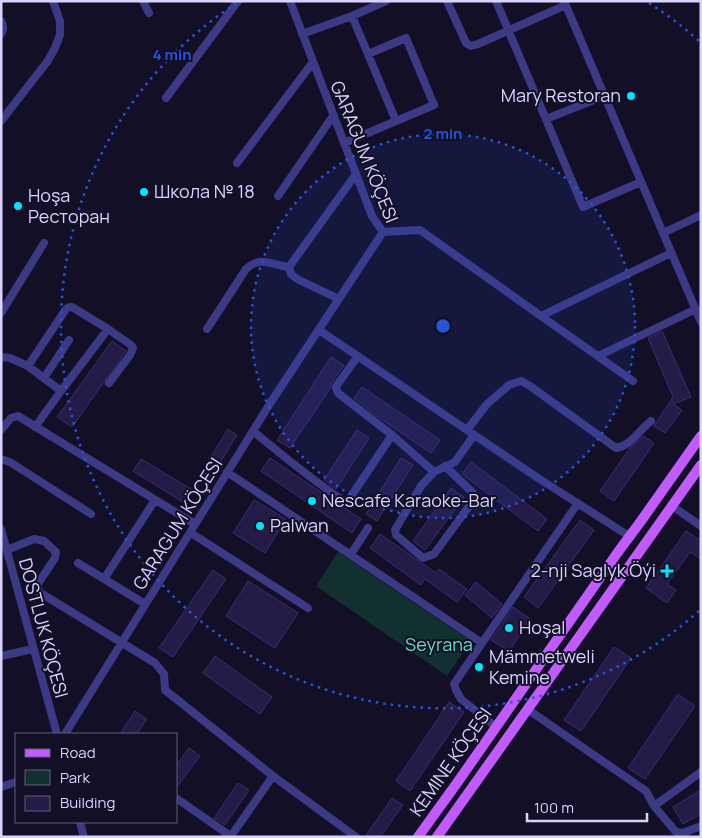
<svg xmlns="http://www.w3.org/2000/svg" width="702" height="838" viewBox="0 0 702 838" font-family="Manrope,sans-serif">
<rect width="100%" height="100%" fill="#130f26"/>
<path fill="#12302f" d="M338,552L471,641L447,676L316,586Z"/>
<path fill="#241b47" stroke="#3b2d73" d="M662,331L691,397L673,404L682,410L665,433L654,426L673,397L648,338Z
M112,341L126,351L72,427L57,417Z
M331,357L344,365L332,382L331,387L290,448L277,440Z
M362,387L440,440L431,453L375,415L354,398Z
M228,429L237,435L210,479L201,473Z
M357,430L369,438L336,489L324,480Z
M643,436L654,443L614,501L600,491L630,448Z
M270,458L361,519L352,533L261,471Z
M401,458L413,465L377,521L366,514Z
M141,459L194,491L186,504L133,471Z
M471,462L547,519L538,531L462,474Z
M451,488L464,497L425,550L413,541Z
M254,500L286,519L265,553L233,533Z
M580,520L594,530L538,608L524,597Z
M686,531L701,541V559L690,552L667,584L676,590L667,603L646,588Z
M380,534L436,573L439,569L467,589L457,602L425,579L421,585L370,548Z
M213,570L226,579L173,657L159,648Z
M248,581L298,613L275,648L226,616Z
M476,582L502,604L492,618L465,595Z
M513,607L530,619L509,651L491,640Z
M614,647L631,658L581,731L564,720Z
M215,656L272,697L260,714L203,673Z
M678,694L695,706L645,779L628,768Z
M449,702L464,712L410,791L396,781Z
M135,711L147,719L137,734H120Z
M189,748L200,756L176,788V766Z
M238,783L249,790L225,825L214,818Z
M701,790V814L683,824L673,807Z
M392,798L403,805L380,837H365Z"/>
<g fill="none" stroke-linecap="round" stroke-linejoin="round">
<path stroke="#3d3a85" stroke-width="8" d="M143,1L149,13
M447,1L466,43L471,46L478,44L566,5
M496,1L583,207L641,182
M564,1L701,322
M352,16L396,121
M1,21C4,25 4,30 1,34
M302,34L352,16L386,1
M166,98L238,1
M546,119L604,96
M1,121L47,62L55,48L60,35V21L53,1
M344,143L434,105L406,38L368,54
M237,163L313,62
M278,196L333,116
M383,232L420,230L541,316L671,253
M663,233L701,215
M339,299L297,279L291,274L289,267L356,174
M1,313L44,243
M541,316L633,381
M207,329L246,269C261,255 271,265 289,267
M319,330L538,478L629,536
M358,356L337,385L336,388L338,393L392,435L434,472
M598,356L696,309
M1,357L10,358L28,366L66,309L69,307H72L108,329L131,345L133,348L130,355L109,383
M28,366L61,391
M44,378L69,340
M35,427L61,391L108,329
M1,430L11,418L18,416L195,524
M467,430L487,404L509,385L521,381L530,386L616,448C631,446 639,430 651,421
M253,431C283,456 312,480 344,501H348L392,435
M1,459L10,462L91,514
M445,466L471,491L474,495L473,501L434,554L423,558L396,535L395,530L421,486L434,472L455,462L474,435
M227,472L482,643
M672,506L701,526
M1,529L57,734
M191,533L308,608
M7,550L34,539L44,541L56,552L55,558L37,585L39,592L155,663L164,674L165,690L273,776L356,837
M351,554L368,528
M78,563L145,604
M104,579L155,500
M1,656L33,649
M527,709L646,791L654,806L676,832L683,833L701,826
M496,727L461,699L456,690L454,684L578,503
M65,734L271,402L383,232L372,216L290,1
M1,787L16,782
M176,798L232,837
M654,806L701,772
M80,822L84,837
M231,836L273,776"/>
<path stroke="#c25bff" stroke-width="10" d="M418,837L457,783L618,552L641,521L701,436
M437,837L701,465"/>
</g>
<circle cx="443" cy="326" r="192" fill="#2655da" fill-opacity=".12"/>
<g fill="none" stroke="#2655da" stroke-width="2.5" stroke-dasharray="2.5 5">
<circle cx="443" cy="326" r="192"/>
<path d="M699 611A383 383 0 1 1 237 3M649 3A383 383 0 0 1 699 41"/>
</g>
<g fill="#00e5ff" stroke="#130f26" stroke-width="2">
<circle cx="631" cy="96" r="5"/>
<circle cx="144" cy="192" r="5"/>
<circle cx="18" cy="206" r="5"/>
<circle cx="312" cy="501" r="5"/>
<circle cx="260" cy="526" r="5"/>
<path d="M664.5 563.5h5v5h5v5h-5v5h-5v-5h-5v-5h5z"/>
<circle cx="509" cy="628" r="5"/>
<circle cx="479" cy="667" r="5"/>
</g>
<g text-anchor="middle" stroke-width="4" stroke-linejoin="round" paint-order="stroke">
<g font-size="18" fill="#d9d4ff" stroke="#130f26" text-anchor="start">
<text x="621" y="102" text-anchor="end">Mary Restoran</text>
<text x="154" y="198">Школа № 18</text>
<text x="28" y="202">Hoşa<tspan x="28" dy="21">Ресторан</tspan></text>
<text x="322" y="507">Nescafe Karaoke-Bar</text>
<text x="270" y="532">Palwan</text>
<text x="656" y="577" text-anchor="end">2-nji Saglyk Öýi</text>
<text x="519" y="634">Hoşal</text>
<text x="489" y="663">Mämmetweli<tspan x="489" dy="21">Kemine</tspan></text>
</g>
<g font-size="18" fill="#d9d4ff" stroke="#130f26">
<text transform="translate(364 152) rotate(68)" y="6">GARAGUM KÖÇESI</text>
<text transform="translate(178 524) rotate(-58)" y="6">GARAGUM KÖÇESI</text>
<text transform="translate(43 628) rotate(75)" y="6">DOSTLUK KÖÇESI</text>
<text transform="translate(451 762) rotate(-55)" y="6">KEMINE KÖÇESI</text>
</g>
<g font-size="18" fill="#5fe0c0" stroke="#130f26">
<text x="439" y="651">Seyrana</text>
</g>
</g>
<circle cx="443" cy="326" r="8" fill="#2655da" stroke="#130f26" stroke-width="2.5"/>
<g font-size="15" text-anchor="middle" font-weight="bold" fill="#2655da" stroke="#130f26" stroke-width="4" stroke-linejoin="round" paint-order="stroke">
<text x="172" y="60">4 min</text>
<text x="443" y="139">2 min</text>
</g>
<rect width="702" height="838" fill="none" stroke="#d9d4ff" stroke-width="5"/>
<rect x="15" y="733" width="162" height="90" fill="#130f26" stroke="#625e7d"/>
<rect x="25" y="749" width="25" height="8" fill="#c25bff" stroke="#625e7d"/>
<text x="60" y="758" font-size="15" fill="#d9d4ff">Road</text>
<rect x="25" y="770" width="25" height="15" fill="#12302f" stroke="#625e7d"/>
<text x="60" y="783" font-size="15" fill="#d9d4ff">Park</text>
<rect x="25" y="796" width="25" height="15" fill="#241b47" stroke="#625e7d"/>
<text x="60" y="808" font-size="15" fill="#d9d4ff">Building</text>
<path d="M527 813v8h120v-8" fill="none" stroke="#d9d4ff" stroke-width="2.5"/>
<text x="534" y="813" font-size="15" fill="#d9d4ff" stroke="#130f26" stroke-width="4" paint-order="stroke">100 m</text>
</svg>
